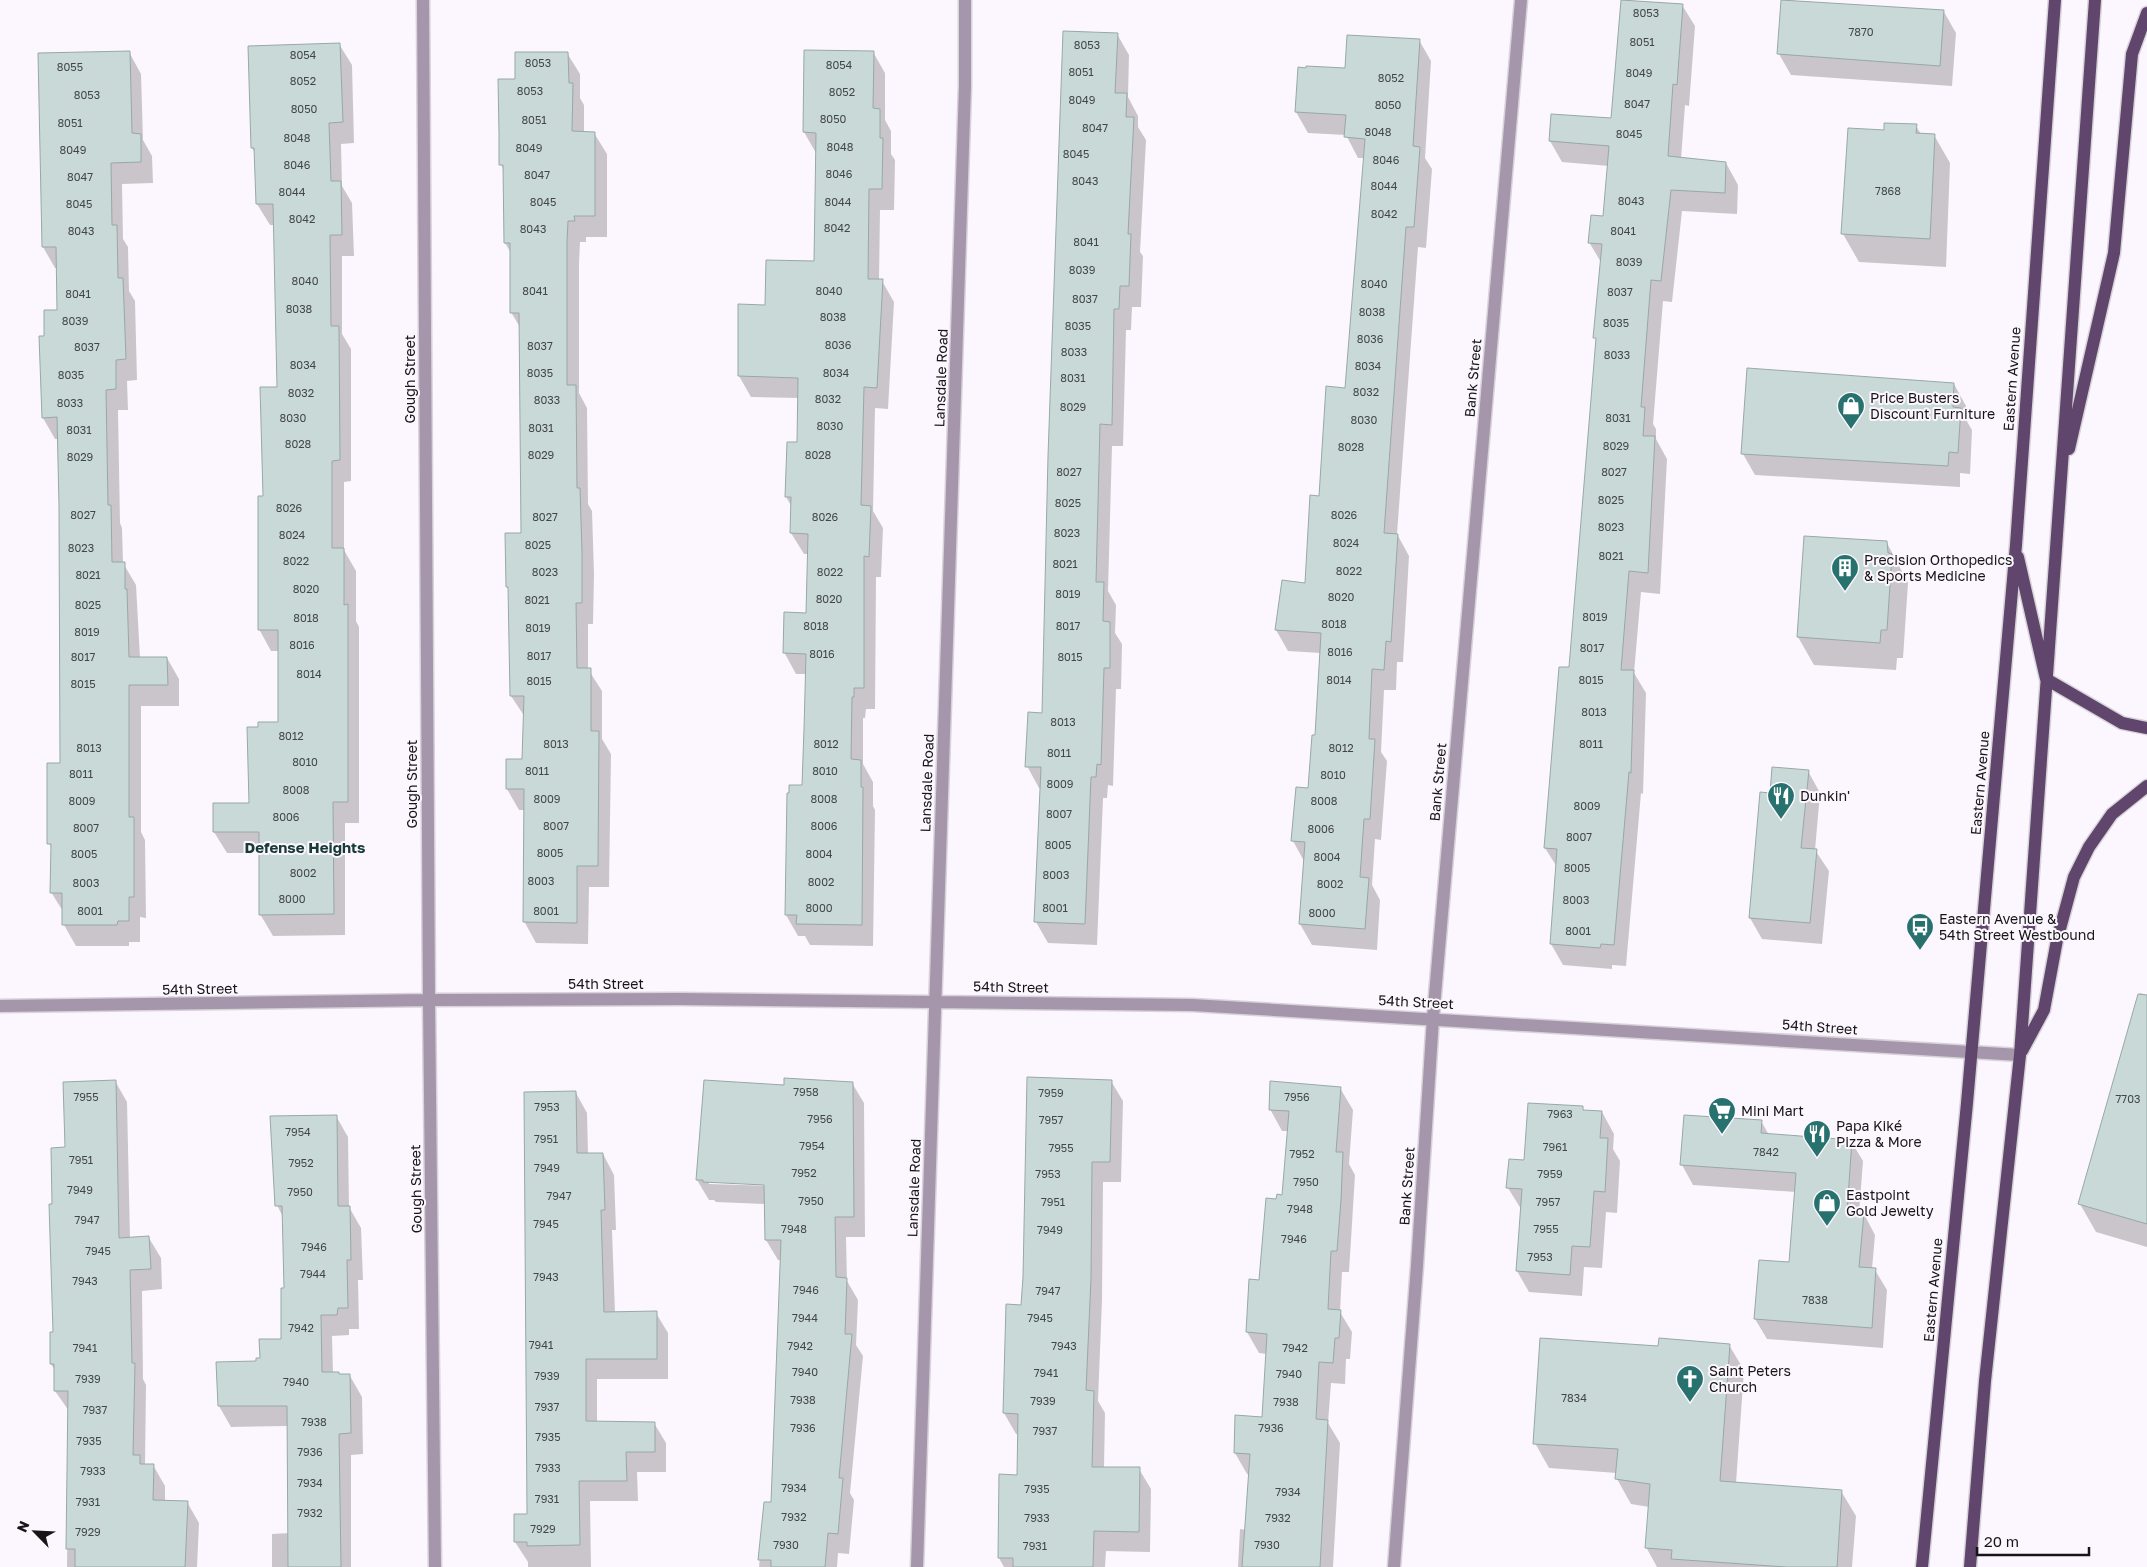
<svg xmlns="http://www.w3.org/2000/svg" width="2147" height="1567" viewBox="0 0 2147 1567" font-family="'Golos Text',sans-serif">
<rect width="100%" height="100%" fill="#fcf7fe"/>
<path fill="#0003" fill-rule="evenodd" d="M1622,0L1682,5L1695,26L1689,106L1685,105L1681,159L1726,163L1738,185L1737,214L1682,211L1672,302L1663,301L1653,424L1656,429V439L1667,459L1660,594L1641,592L1634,673L1646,693L1643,794L1641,793L1626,966L1612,965V969L1563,965L1551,944L1557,867L1545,848L1570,669L1602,264L1589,242L1604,217L1609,166L1562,162L1550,141L1612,119Z
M1783,0L1944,12L1956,33L1952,86L1791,75L1779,54Z
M1117,34L1129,55L1128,97L1138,116V127L1146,140L1140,252L1143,256L1141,307H1132L1131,330H1126L1123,446H1112L1108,591L1116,605L1115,633L1122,644L1121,689H1116L1113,786L1108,785L1107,798H1103L1097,945L1048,943L1036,922L1041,788H1039L1027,766L1043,714Z
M1419,40L1431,61L1425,158L1432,169L1426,248L1418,247L1397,534L1409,556L1403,662H1397L1396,690H1384L1381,752L1387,761L1381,840L1375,839L1372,885L1380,900L1377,950L1312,945L1300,924L1304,861L1293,841L1310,789L1316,736L1321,653L1288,651L1276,630L1283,581L1306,584L1321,497L1346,389L1364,158H1358L1346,135L1308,133L1296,112L1346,69Z
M339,44L352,65L354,143L341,144L342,186L352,203L354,256H342V334L351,349V481L344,482V550L356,571V621L359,627V823H345V935L273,936L260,914V853H227L214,832L251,805L259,728L280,723V651H271L259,629L264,497L278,388L275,225H270L257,204L255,153L252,148Z
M129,52L141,74L143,140L152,156L153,183L122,184L123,239L128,247L129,291L135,301L137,380L127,381L128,410H118L120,523L122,528L123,563L136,585L140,658H167L179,679V706H141V832L145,840L146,918L140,917V942H129V946H76L64,925V913L51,892L52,849L49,843L61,764L59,439H55L43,418L45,337L58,311L57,268H55L43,247Z
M873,52L885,73V120L891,131V154L895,160L894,210H880L879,281H882L894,302L888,409L875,408L873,511L883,528L881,577H876L875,709H866L865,718H863V764L873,782V806L875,810L873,946L810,945L805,936H798L786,915L803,786L806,674H796L784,652L808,614L809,554H804L791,533L792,507L786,497L798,443L799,398L751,397L739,376V306L766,307L815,262L816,153L804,132Z
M567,53L580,74V98L584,105V133H594L607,154V237H586V242H580L579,264V393L587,408L588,504L592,511L594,574L593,624H588V669L602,691V739L611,754L609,887H589L588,944L536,943L524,921L525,810H519L507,789L524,760L525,717L511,696L510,591L507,587L522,534L521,329L511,312V253L505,243L504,171L501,164L516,80Z
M1916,126L1921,134L1934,135L1950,163L1946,267L1859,262L1843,234L1885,131Z
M1954,384L1966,406L1965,418L1972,430L1970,474L1960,473V487L1755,475L1743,454Z
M1805,538L1887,543L1908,583L1903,658H1897L1896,670L1814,665L1798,637Z
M1808,771L1820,793L1815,850L1829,871L1822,944L1762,939L1750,918L1771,794Z
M2140,993L2147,995V1247L2096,1232L2080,1204Z
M115,1081L127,1102L130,1238H149L161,1258L162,1289L142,1291L143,1379L146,1385L145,1465H153L165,1486V1502H187L199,1523L197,1567H67L69,1411L55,1391L56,1372L51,1364L54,1333L53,1205L67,1148Z
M1111,1081L1123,1101L1121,1182H1103L1102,1300L1098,1401L1105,1413L1104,1468L1139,1469L1151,1489L1150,1552L1106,1551L1105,1567H1004L999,1558L1018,1476L1019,1434H1016L1004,1413L1022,1306Z
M852,1083L864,1103L865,1237H846L847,1281L858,1300L856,1345L863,1356L850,1493L854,1500L849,1554L838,1553L837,1567H759L765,1503H773L782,1260H778L766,1240V1204L716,1202L714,1200H709L697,1180L785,1086ZM709,1181L771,1184V1186L709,1184Z
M1340,1088L1353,1110L1349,1164L1355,1175L1349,1272H1342L1340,1312L1352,1332L1350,1359H1346L1345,1384L1331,1383L1328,1423L1340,1443L1333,1567H1238L1240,1529L1246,1530L1250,1475L1247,1474L1235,1453L1263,1418L1267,1354L1259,1353L1247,1332L1260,1281L1278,1200L1283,1196L1289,1131H1282L1270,1109Z
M576,1093L587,1113L588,1154H603L614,1175L616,1230H612L615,1313H656L668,1333V1379H597V1423H654L666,1443V1472H637L638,1501H590L591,1567H528V1562L515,1542V1515H528Z
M1582,1107L1584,1111L1602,1112L1614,1134L1613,1149L1620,1161L1617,1213L1606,1212L1602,1268L1584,1267L1582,1296L1529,1292L1517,1271L1521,1209L1508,1188L1525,1162Z
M336,1116L348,1137L349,1207L361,1228L363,1280H358L359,1329H349V1335L332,1336L333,1373L339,1376H350L362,1397L363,1454L351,1455V1567H272V1534L290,1533L288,1426L231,1427L219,1406L258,1363L283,1340L285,1290L283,1217L277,1205Z
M1761,1121L1769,1135L1851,1141L1863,1161L1859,1214H1864L1875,1235L1872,1269L1875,1270L1887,1290L1883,1348L1767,1339L1755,1319L1790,1264L1796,1192L1693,1185L1682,1165Z
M1729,1345L1744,1370L1736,1483L1841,1491L1856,1516L1852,1567H1657L1646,1547L1649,1507L1631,1504L1617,1479V1473L1549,1468L1535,1443L1660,1347Z"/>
<path fill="#c8d9d8" stroke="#98a8a7" d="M1621,0L1683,4L1677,85L1673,84L1668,156L1726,162L1725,193L1671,190L1661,281L1651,280L1641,407H1645L1643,436H1655L1648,573L1629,571L1621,670H1634L1631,773L1629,772L1614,945L1601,944L1600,948L1550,944L1557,849L1544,848L1559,667H1569L1596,338H1593L1602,244L1588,243L1591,215L1603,216L1609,146L1549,141L1551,114L1611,118Z
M1781,0L1944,10L1940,66L1777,54Z
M1063,31L1118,33L1115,93H1127L1126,117H1134L1128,234H1131L1129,286H1120L1119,309H1114L1112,425L1100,424L1096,582H1104L1103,621L1110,622V668H1104L1101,765L1097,764L1096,777H1091L1085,924L1034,922L1041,767H1025L1028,712L1042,713L1048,456Z
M1347,35L1420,39L1413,146L1420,147L1414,227H1406L1384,533L1398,534L1391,642L1386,641L1384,670L1372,669L1369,739H1375L1370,819H1364L1360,877L1369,878L1365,929L1299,924L1305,842L1291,841L1296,787L1308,788L1312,735H1315L1321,633L1275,630L1282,580L1305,583L1310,495L1319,496L1326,386L1345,388L1365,139L1344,137L1346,115L1295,112L1298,67L1306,68V66L1345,68Z
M340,43L343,122L329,123L331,181H341L342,235H330L331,326H339L340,460L332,461V548H344V605L348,604V802H333L334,914L259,915V832H213V803H249L247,727H258V722H278V630H258V496H263L260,387H277L273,204H256L254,148H251L248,46Z
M804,50L874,51L873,108L880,109V138H883L882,189H869L868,279H883L877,388L864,387L861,505L871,506L869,557L864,556V688H854V697H852L851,759L861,760V787H863L862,925L796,924L797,915H785L787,793H789V785H802L804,729L806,654L783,653L784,612L806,613L808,534L790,533L791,497H785L787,442H797L798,378L738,376V304L765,305L766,260L814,261L816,133L803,132Z
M130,51L132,133L141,134V162L111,163L112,225H117L118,278H123L126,359L116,360V389L106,390L108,505H111L112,562H125V589H127L129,657H167L168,685H129V817H134V897H129V921H118L117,925H62V893H50L51,844H47V763H60L59,506L57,417L42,418L39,336H44V310H57L56,247H42L38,53Z
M515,52H568L569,83H573L572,131L595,132V216H574L575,221H568L567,242V385H576L577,488H580L582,552V603H576L577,668H591V731H599L598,866H577V923L523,922L524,789H506V759H522L524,696H510L508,587H506L505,533H521L519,313H510V243H504L503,165H499V133L498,79H515Z
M1884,123L1917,124L1916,133L1935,134L1930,239L1841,234L1848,128L1884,130Z
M1747,368L1954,383L1953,407L1961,408L1958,453L1949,452L1948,466L1741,454Z
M1804,536L1887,541L1888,553L1892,554L1887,630H1881L1880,643L1797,637Z
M1772,767L1809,770L1801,848L1817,849L1810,923L1749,918L1760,792L1770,793Z
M2138,994L2147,995V1224L2078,1204Z
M1027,1077L1112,1080L1110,1162H1092L1091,1279L1086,1390L1094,1391L1092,1467H1140L1139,1532L1094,1531L1093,1567H1013V1558H998L999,1474L1017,1475L1018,1414L1003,1413L1006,1304L1021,1305L1023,1277Z
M784,1078L853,1082L854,1217H835L836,1277L847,1278L845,1334H852L839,1478H843L838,1534L828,1533L825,1567H771V1560H758L764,1502H771L781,1240H765L764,1185L703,1182V1180H696L704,1080L784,1085Z
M116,1080L119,1238L149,1236L151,1269L130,1270L132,1363H135L133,1455H140V1464H154L153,1500L188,1501L185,1567H75V1549H66L68,1391H54V1364H50V1332H53L49,1204H52L51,1148L65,1147L63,1082Z
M1270,1081L1341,1087L1336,1152H1343L1341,1200L1337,1251H1331L1328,1309L1341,1310L1339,1338H1335L1333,1363L1319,1362L1316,1419L1328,1420L1320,1567H1242L1250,1454L1234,1453L1235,1415L1262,1417L1267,1334L1246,1332L1249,1279L1259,1280L1266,1198L1276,1199L1277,1194L1282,1195L1289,1111L1269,1110Z
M576,1091L577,1153H603L605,1210H601L604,1312L657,1311V1359H586V1421L655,1422V1452H626L627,1481H579L580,1545L527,1546V1542H514V1514H527L524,1092Z
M1528,1103L1583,1106V1110L1602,1111L1600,1138H1608L1605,1192L1594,1191L1590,1247L1572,1246L1570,1275L1516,1271L1522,1189L1506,1188L1509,1159L1524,1160Z
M337,1115L338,1206H350L351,1260H347L348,1308H338L337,1315H321L322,1372H339V1374H350L351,1433L339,1434L341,1567H288L287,1406H218L216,1362L256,1361V1358H260L259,1339H281V1288H284L282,1206H275L270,1116Z
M1684,1115L1762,1120L1761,1133L1852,1140L1847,1212L1864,1213L1859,1267L1876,1268L1872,1328L1754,1319L1759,1260L1789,1262L1796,1173L1680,1165Z
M1540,1338L1658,1346L1659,1338L1730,1344L1720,1481L1842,1490L1837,1567H1786L1671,1559L1672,1550L1645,1548L1650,1484L1615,1479L1618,1449L1533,1444Z"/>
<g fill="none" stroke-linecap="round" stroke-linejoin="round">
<defs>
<path id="minor" d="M423,0L429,1000L435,1567
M0,1006L429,1000L680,999L1192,1005L2020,1055
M917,1567L965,86V0
M1394,1567L1417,1266L1433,1018L1521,0"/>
<path id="major" d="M2069,449L2114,253L2132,54L2147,13
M2018,557L2046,679L2122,723L2147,728
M2022,1051L2044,1010L2057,940L2074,877L2089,847L2112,814L2147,786
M1922,1567L1967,1103L2016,545L2055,0
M1970,1567L1985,1381L2020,1055L2095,0"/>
</defs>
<use href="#minor" stroke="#d7d3d9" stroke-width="15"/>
<use href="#major" stroke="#d7d3d9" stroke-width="15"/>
<use href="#minor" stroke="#a596ac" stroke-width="12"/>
<use href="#major" stroke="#60466c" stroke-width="12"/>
</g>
<defs>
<symbol id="shop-pin" viewBox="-11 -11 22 30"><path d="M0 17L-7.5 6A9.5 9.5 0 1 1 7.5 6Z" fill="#27716f" stroke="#fcf7fe"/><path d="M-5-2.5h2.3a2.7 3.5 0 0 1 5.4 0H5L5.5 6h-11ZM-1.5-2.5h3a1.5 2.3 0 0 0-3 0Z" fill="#fff"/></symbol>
<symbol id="building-pin" viewBox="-11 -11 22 30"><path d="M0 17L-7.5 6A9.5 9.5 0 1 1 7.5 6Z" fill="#27716f" stroke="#fcf7fe"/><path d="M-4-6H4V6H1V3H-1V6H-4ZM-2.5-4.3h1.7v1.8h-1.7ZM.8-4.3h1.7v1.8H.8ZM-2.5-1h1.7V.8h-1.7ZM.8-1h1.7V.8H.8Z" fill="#fff"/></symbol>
<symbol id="restaurant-pin" viewBox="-11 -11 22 30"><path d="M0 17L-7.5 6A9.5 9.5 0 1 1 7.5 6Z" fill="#27716f" stroke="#fcf7fe"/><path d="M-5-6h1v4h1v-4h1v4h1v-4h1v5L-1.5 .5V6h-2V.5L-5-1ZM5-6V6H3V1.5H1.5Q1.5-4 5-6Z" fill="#fff"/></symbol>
<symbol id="bus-pin" viewBox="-11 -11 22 30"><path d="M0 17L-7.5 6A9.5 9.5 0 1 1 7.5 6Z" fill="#27716f" stroke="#fcf7fe"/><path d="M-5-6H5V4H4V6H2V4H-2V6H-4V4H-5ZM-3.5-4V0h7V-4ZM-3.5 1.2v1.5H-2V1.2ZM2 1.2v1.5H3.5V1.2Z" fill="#fff"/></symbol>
<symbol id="supermarket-pin" viewBox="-11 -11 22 30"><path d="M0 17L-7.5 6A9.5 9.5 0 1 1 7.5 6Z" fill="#27716f" stroke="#fcf7fe"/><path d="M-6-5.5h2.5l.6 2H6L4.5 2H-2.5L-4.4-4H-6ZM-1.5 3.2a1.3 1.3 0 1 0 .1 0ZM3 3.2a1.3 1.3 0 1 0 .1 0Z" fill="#fff"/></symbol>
<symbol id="church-pin" viewBox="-11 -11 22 30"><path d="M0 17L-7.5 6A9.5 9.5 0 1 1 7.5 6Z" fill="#27716f" stroke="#fcf7fe"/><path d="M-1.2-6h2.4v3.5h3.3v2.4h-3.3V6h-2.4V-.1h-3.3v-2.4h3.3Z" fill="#fff"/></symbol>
</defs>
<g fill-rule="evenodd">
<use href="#shop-pin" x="1835" y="390" width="32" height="43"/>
<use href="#building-pin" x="1829" y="552" width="32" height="43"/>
<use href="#restaurant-pin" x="1765" y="780" width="32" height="43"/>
<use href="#bus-pin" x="1904" y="911" width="32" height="43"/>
<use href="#supermarket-pin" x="1706" y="1095" width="32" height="43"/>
<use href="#restaurant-pin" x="1801" y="1118" width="32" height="43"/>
<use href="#shop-pin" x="1811" y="1187" width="32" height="43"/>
<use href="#church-pin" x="1674" y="1363" width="32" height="43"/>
</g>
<g text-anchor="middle" stroke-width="4" stroke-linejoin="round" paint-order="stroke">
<g font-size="11" fill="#434648">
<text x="1646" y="17">8053</text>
<text x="1861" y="36">7870</text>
<text x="1642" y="46">8051</text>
<text x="1087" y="49">8053</text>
<text x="303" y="59">8054</text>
<text x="538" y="67">8053</text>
<text x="839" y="69">8054</text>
<text x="70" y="71">8055</text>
<text x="1081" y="76">8051</text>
<text x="1639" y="77">8049</text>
<text x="1391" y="82">8052</text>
<text x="303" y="85">8052</text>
<text x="530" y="95">8053</text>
<text x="842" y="96">8052</text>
<text x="87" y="99">8053</text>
<text x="1082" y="104">8049</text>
<text x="1637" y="108">8047</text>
<text x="1388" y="109">8050</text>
<text x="304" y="113">8050</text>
<text x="833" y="123">8050</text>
<text x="534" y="124">8051</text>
<text x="70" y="127">8051</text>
<text x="1095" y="132">8047</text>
<text x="1378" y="136">8048</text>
<text x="1629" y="138">8045</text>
<text x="297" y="142">8048</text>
<text x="840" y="151">8048</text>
<text x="529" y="152">8049</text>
<text x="73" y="154">8049</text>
<text x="1076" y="158">8045</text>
<text x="1386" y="164">8046</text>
<text x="297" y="169">8046</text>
<text x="839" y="178">8046</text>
<text x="537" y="179">8047</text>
<text x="80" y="181">8047</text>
<text x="1085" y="185">8043</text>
<text x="1384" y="190">8044</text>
<text x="1888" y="195">7868</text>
<text x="292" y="196">8044</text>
<text x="1631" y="205">8043</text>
<text x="543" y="206">8045</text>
<text x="838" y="206">8044</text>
<text x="79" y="208">8045</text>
<text x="1384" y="218">8042</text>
<text x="302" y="223">8042</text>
<text x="837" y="232">8042</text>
<text x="533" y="233">8043</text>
<text x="81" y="235">8043</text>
<text x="1623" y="235">8041</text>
<text x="1086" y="246">8041</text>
<text x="1629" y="266">8039</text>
<text x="1082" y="274">8039</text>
<text x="305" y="285">8040</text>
<text x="1374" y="288">8040</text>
<text x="535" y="295">8041</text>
<text x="829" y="295">8040</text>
<text x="1620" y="296">8037</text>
<text x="78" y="298">8041</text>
<text x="1085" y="303">8037</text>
<text x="299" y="313">8038</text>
<text x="1372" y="316">8038</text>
<text x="833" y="321">8038</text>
<text x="75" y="325">8039</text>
<text x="1616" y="327">8035</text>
<text x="1078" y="330">8035</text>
<text x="1370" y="343">8036</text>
<text x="838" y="349">8036</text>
<text x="540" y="350">8037</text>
<text x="87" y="351">8037</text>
<text x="1074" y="356">8033</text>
<text x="1617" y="359">8033</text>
<text x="303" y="369">8034</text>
<text x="1368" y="370">8034</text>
<text x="540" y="377">8035</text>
<text x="836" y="377">8034</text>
<text x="71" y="379">8035</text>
<text x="1073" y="382">8031</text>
<text x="1366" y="396">8032</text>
<text x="301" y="397">8032</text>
<text x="828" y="403">8032</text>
<text x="547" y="404">8033</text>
<text x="70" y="407">8033</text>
<text x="1073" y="411">8029</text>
<text x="293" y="422">8030</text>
<text x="1618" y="422">8031</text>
<text x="1364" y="424">8030</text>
<text x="830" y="430">8030</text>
<text x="541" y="432">8031</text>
<text x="79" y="434">8031</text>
<text x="298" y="448">8028</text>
<text x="1616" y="450">8029</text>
<text x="1351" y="451">8028</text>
<text x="541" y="459">8029</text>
<text x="818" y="459">8028</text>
<text x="80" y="461">8029</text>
<text x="1069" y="476">8027</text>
<text x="1614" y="476">8027</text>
<text x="1611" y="504">8025</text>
<text x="1068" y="507">8025</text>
<text x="289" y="512">8026</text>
<text x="83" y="519">8027</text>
<text x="1344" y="519">8026</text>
<text x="545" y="521">8027</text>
<text x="825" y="521">8026</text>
<text x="1611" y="531">8023</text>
<text x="1067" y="537">8023</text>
<text x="292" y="539">8024</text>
<text x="1346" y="547">8024</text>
<text x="538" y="549">8025</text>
<text x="81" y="552">8023</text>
<text x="1611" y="560">8021</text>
<text x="296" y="565">8022</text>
<text x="1065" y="568">8021</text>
<text x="1349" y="575">8022</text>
<text x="545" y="576">8023</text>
<text x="830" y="576">8022</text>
<text x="88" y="579">8021</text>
<text x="306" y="593">8020</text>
<text x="1068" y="598">8019</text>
<text x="1341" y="601">8020</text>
<text x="829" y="603">8020</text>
<text x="537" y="604">8021</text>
<text x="88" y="609">8025</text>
<text x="1595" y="621">8019</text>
<text x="306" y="622">8018</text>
<text x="1334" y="628">8018</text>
<text x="816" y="630">8018</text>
<text x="1068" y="630">8017</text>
<text x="538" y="632">8019</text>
<text x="87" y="636">8019</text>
<text x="302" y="649">8016</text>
<text x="1592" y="652">8017</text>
<text x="1340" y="656">8016</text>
<text x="822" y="658">8016</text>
<text x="539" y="660">8017</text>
<text x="83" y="661">8017</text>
<text x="1070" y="661">8015</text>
<text x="309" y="678">8014</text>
<text x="1339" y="684">8014</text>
<text x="1591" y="684">8015</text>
<text x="539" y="685">8015</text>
<text x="83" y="688">8015</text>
<text x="1594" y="716">8013</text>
<text x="1063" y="726">8013</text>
<text x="291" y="740">8012</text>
<text x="556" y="748">8013</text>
<text x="826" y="748">8012</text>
<text x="1591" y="748">8011</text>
<text x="89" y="752">8013</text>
<text x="1341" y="752">8012</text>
<text x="1059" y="757">8011</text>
<text x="305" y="766">8010</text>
<text x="537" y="775">8011</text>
<text x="825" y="775">8010</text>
<text x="81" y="778">8011</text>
<text x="1333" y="779">8010</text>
<text x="1060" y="788">8009</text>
<text x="296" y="794">8008</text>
<text x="547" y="803">8009</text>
<text x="824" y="803">8008</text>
<text x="82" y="805">8009</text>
<text x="1324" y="805">8008</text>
<text x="1587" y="810">8009</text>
<text x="1059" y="818">8007</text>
<text x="286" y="821">8006</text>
<text x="556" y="830">8007</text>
<text x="824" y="830">8006</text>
<text x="86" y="832">8007</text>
<text x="1321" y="833">8006</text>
<text x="1579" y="841">8007</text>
<text x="1058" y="849">8005</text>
<text x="550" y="857">8005</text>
<text x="84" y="858">8005</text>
<text x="819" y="858">8004</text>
<text x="1327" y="861">8004</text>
<text x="1577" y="872">8005</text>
<text x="303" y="877">8002</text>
<text x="1056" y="879">8003</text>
<text x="541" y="885">8003</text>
<text x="821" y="886">8002</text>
<text x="86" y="887">8003</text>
<text x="1330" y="888">8002</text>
<text x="292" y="903">8000</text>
<text x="1576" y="904">8003</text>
<text x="819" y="912">8000</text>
<text x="1055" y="912">8001</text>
<text x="90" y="915">8001</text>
<text x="546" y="915">8001</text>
<text x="1322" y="917">8000</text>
<text x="1578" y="935">8001</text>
<text x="806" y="1096">7958</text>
<text x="1051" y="1097">7959</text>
<text x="86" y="1101">7955</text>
<text x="1297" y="1101">7956</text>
<text x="2128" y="1103">7703</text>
<text x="547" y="1111">7953</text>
<text x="1560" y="1118">7963</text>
<text x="820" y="1123">7956</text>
<text x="1051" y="1124">7957</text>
<text x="298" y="1136">7954</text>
<text x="546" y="1143">7951</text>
<text x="812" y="1150">7954</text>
<text x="1555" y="1151">7961</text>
<text x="1061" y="1152">7955</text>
<text x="1766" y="1156">7842</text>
<text x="1302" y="1158">7952</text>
<text x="81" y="1164">7951</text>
<text x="301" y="1167">7952</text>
<text x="547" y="1172">7949</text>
<text x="804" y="1177">7952</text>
<text x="1048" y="1178">7953</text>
<text x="1550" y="1178">7959</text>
<text x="1306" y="1186">7950</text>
<text x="80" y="1194">7949</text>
<text x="300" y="1196">7950</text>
<text x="559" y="1200">7947</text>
<text x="811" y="1205">7950</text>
<text x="1053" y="1206">7951</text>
<text x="1548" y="1206">7957</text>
<text x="1300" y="1213">7948</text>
<text x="87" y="1224">7947</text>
<text x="546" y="1228">7945</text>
<text x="794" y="1233">7948</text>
<text x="1546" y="1233">7955</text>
<text x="1050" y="1234">7949</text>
<text x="1294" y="1243">7946</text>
<text x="314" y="1251">7946</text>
<text x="98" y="1255">7945</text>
<text x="1540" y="1261">7953</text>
<text x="313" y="1278">7944</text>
<text x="546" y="1281">7943</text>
<text x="85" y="1285">7943</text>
<text x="806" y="1294">7946</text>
<text x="1048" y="1295">7947</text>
<text x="1815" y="1304">7838</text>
<text x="805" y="1322">7944</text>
<text x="1040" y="1322">7945</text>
<text x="301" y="1332">7942</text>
<text x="541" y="1349">7941</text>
<text x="800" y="1350">7942</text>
<text x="1064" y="1350">7943</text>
<text x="85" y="1352">7941</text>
<text x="1295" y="1352">7942</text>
<text x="805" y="1376">7940</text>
<text x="1046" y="1377">7941</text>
<text x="1289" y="1378">7940</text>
<text x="547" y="1380">7939</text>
<text x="88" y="1383">7939</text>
<text x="296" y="1386">7940</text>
<text x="1574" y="1402">7834</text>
<text x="803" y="1404">7938</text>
<text x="1043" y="1405">7939</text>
<text x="1286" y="1406">7938</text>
<text x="547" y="1411">7937</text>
<text x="95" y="1414">7937</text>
<text x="314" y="1426">7938</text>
<text x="803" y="1432">7936</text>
<text x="1271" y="1432">7936</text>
<text x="1045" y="1435">7937</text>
<text x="548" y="1441">7935</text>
<text x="89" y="1445">7935</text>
<text x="310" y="1456">7936</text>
<text x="548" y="1472">7933</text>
<text x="93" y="1475">7933</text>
<text x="310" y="1487">7934</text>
<text x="794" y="1492">7934</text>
<text x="1037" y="1493">7935</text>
<text x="1288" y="1496">7934</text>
<text x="547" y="1503">7931</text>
<text x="88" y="1506">7931</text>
<text x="310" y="1517">7932</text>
<text x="794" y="1521">7932</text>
<text x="1037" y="1522">7933</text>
<text x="1278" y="1522">7932</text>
<text x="543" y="1533">7929</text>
<text x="88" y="1536">7929</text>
<text x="786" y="1549">7930</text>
<text x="1267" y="1549">7930</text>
<text x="1035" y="1550">7931</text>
</g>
<g font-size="14" fill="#171518" stroke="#fcf7fe">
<text transform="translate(941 378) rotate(-88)" y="5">Lansdale Road</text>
<text transform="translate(1473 378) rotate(-85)" y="5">Bank Street</text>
<text transform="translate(410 379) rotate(-90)" y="5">Gough Street</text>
<text transform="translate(2012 379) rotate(-86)" y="5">Eastern Avenue</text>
<text transform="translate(1438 782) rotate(-85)" y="5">Bank Street</text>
<text transform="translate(927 783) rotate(-88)" y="5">Lansdale Road</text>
<text transform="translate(1980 783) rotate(-85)" y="5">Eastern Avenue</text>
<text transform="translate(412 784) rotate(-90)" y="5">Gough Street</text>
<text x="606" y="989">54th Street</text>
<text transform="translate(1011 987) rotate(1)" y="5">54th Street</text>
<text transform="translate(200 989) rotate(-1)" y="5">54th Street</text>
<text transform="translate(1416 1002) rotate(3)" y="5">54th Street</text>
<text transform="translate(1820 1027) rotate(4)" y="5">54th Street</text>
<text transform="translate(1407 1186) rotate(-86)" y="5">Bank Street</text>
<text transform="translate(914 1188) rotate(-88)" y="5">Lansdale Road</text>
<text transform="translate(416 1189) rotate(-91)" y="5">Gough Street</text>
<text transform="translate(1933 1290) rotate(-85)" y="5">Eastern Avenue</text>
</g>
<g font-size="14" fill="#171518" stroke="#fcf7fe" text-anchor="start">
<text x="1870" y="403">Price Busters<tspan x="1870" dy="16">Discount Furniture</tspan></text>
<text x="1864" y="565">Precision Orthopedics<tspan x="1864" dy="16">&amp; Sports Medicine</tspan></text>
<text x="1800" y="801">Dunkin'</text>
<text x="1939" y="924">Eastern Avenue &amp;<tspan x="1939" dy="16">54th Street Westbound</tspan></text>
<text x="1741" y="1116">Mini Mart</text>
<text x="1836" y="1131">Papa Kiké<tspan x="1836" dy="16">Pizza &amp; More</tspan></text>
<text x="1846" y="1200">Eastpoint<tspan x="1846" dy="16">Gold Jewelty</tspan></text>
<text x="1709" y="1376">Saint Peters<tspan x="1709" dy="16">Church</tspan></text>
</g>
<g font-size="15" font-weight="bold" fill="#183a39" stroke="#fcf7fe">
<text x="305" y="853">Defense Heights</text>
</g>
</g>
<g transform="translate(35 1532) rotate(294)" stroke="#fcf7fe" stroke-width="4" paint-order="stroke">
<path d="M0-4L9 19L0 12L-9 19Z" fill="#171518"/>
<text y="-8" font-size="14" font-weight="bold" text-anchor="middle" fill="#171518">N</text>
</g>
<path d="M1977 1547v8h112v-8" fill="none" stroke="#171518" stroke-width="2.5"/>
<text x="1984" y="1547" font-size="15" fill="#171518" stroke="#fcf7fe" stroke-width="4" paint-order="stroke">20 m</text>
</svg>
